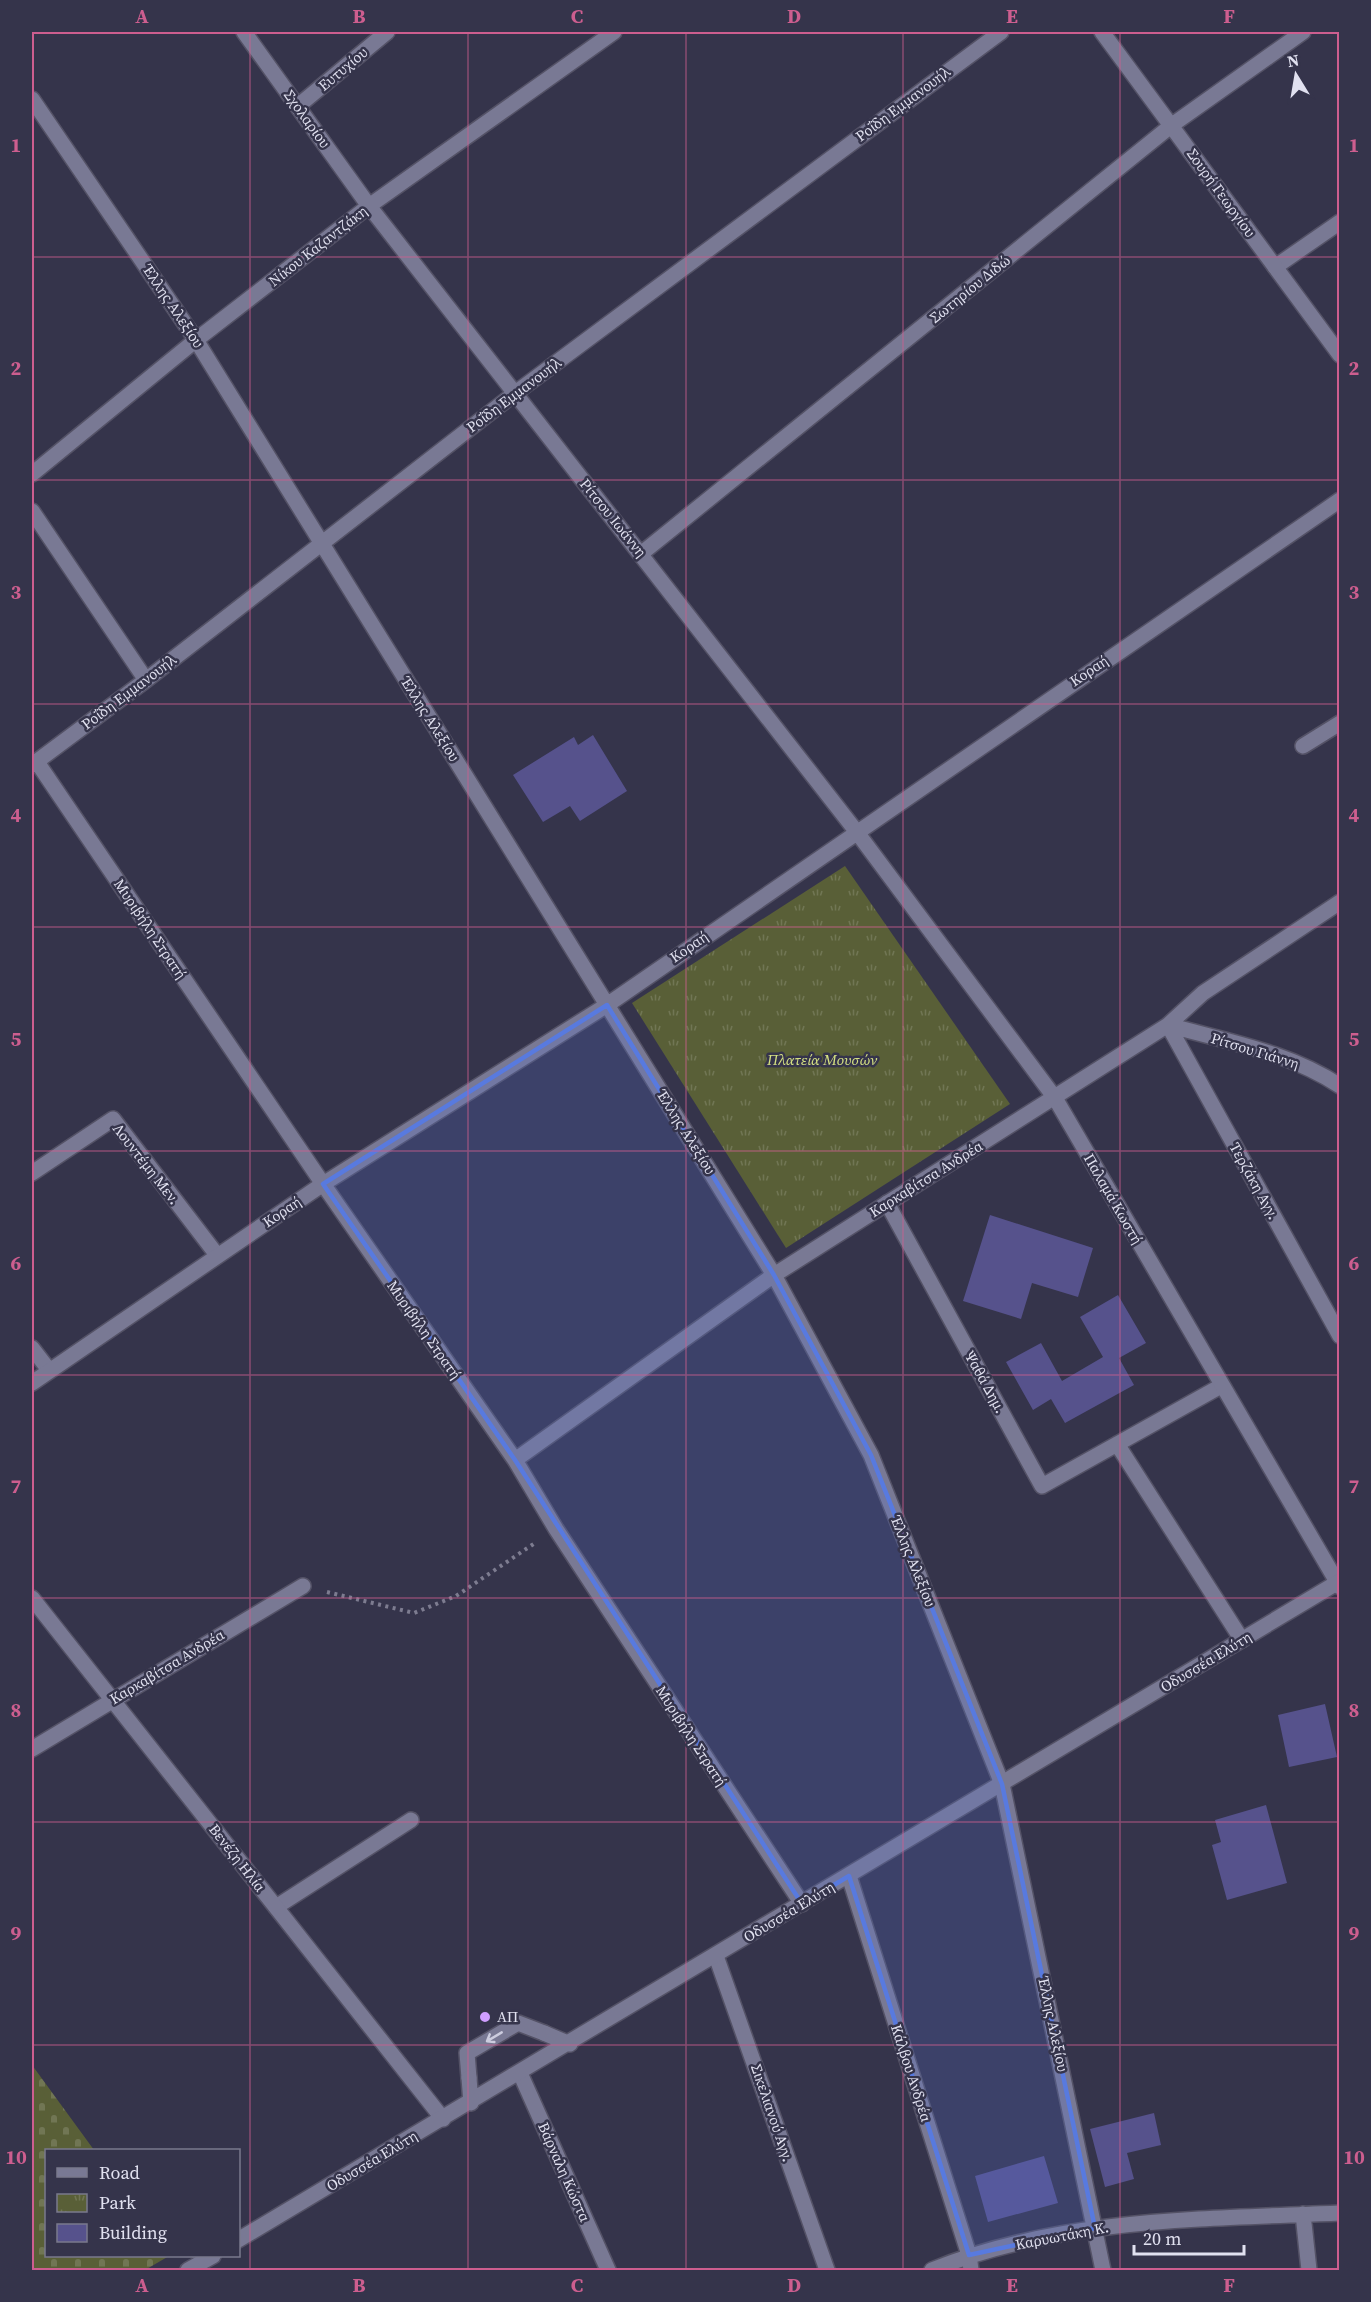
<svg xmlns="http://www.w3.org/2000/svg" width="1371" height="2302" viewBox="0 0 1371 2302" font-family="'Source Serif 4',serif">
<defs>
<pattern id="cemetery-stones" width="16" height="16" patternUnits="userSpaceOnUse" patternTransform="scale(1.5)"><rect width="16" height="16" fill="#595f37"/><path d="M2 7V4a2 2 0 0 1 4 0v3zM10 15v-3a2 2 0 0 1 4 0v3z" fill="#717654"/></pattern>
<pattern id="park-tufts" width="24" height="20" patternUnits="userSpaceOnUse" patternTransform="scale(1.5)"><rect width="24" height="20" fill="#595f37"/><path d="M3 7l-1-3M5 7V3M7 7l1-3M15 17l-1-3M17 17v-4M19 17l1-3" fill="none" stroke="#717654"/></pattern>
</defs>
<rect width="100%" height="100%" fill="#35344b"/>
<path fill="url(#cemetery-stones)" d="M32,2065L94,2150H46V2256H169L145,2270H32Z"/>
<path fill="url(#park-tufts)" d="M845,866L1010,1104L786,1248L632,1003Z"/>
<path fill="#56528c" d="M593,735L627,791L580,821L570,806L543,822L513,775L574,737L578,745Z
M990,1215L1093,1248L1078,1297L1032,1283L1021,1319L963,1301Z
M1118,1295L1146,1343L1119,1358L1134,1385L1065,1423L1051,1399L1033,1410L1006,1362L1041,1343L1062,1381L1103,1357L1080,1317Z
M1325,1704L1337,1757L1289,1767L1278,1715Z
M1266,1805L1287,1883L1227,1900L1212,1845L1221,1842L1215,1820Z
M1154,2113L1161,2145L1127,2153L1134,2179L1105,2187L1090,2129Z
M1044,2156L1058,2203L988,2222L975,2176Z"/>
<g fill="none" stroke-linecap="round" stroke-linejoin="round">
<defs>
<path id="service" d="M1275,267L1340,222
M32,1173L113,1119L217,1255
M887,1203L1042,1486L1221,1386
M32,1348L49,1370
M1117,1444L1242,1640
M276,1907L411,1820
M469,2078L467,2053L518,2023L544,2033"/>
<path id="minor" d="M244,32L369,206L856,831L1055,1098L1340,1587
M1102,32L1340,355
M32,99L196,340L774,1275L871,1455L1002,1784L1103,2270
M298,106L387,32
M32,474L196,340L369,206L614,32
M32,511L146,680
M642,553L1172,125L1303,32
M1303,746L1340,723
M37,762L323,1184L515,1460L556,1529L802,1904
M32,765L146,680L514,394L1001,32
M1168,1025L1340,1336
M1168,1025C1225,1041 1289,1052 1340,1086
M32,1383L323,1184L607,1005L1340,500
M515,1460L774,1275L1168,1025L1203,993L1340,902
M32,1598L443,2119
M32,1749L303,1586
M849,1876L969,2255L971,2270
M716,1956L827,2270
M520,2073L608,2270
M1303,2214L1309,2270
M932,2270C1059,2218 1204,2219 1340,2213"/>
<path id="tertiary" d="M544,2033L570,2044
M469,2078L471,2103
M238,2240L1340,1581
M188,2270L213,2256"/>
</defs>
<use href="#service" stroke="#545266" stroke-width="18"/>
<use href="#minor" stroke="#545266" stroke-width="18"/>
<use href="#tertiary" stroke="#545266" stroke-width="18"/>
<path stroke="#7d7c90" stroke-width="4" stroke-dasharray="3 4.5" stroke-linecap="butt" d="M327,1592L414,1613L456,1596L535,1543"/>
<use href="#service" stroke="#797994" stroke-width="15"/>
<use href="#minor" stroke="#797994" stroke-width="15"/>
<use href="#tertiary" stroke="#797994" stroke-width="15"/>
</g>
<defs><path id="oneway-shaft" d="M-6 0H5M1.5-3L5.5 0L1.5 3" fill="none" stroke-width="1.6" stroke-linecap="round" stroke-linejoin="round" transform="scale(1.5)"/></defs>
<use stroke="#ccccde" href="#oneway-shaft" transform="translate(494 2037) rotate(149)"/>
<path fill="#587adf" fill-opacity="0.2" stroke="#587adf" stroke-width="4.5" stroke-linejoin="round" d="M607,1005L774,1275L871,1455L1002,1784L1095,2228L969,2255L849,1876L802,1904L515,1460L323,1184Z"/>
<path fill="none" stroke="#cd5e8f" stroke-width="1.5" stroke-opacity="0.55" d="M250,32V2270M468,32V2270M686,32V2270M903,32V2270M1120,32V2270M32,257H1340M32,480H1340M32,704H1340M32,927H1340M32,1151H1340M32,1375H1340M32,1598H1340M32,1822H1340M32,2045H1340"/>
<circle fill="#cf9eff" stroke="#35344b" stroke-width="2" cx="485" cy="2017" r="6"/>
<g text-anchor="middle" stroke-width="5" stroke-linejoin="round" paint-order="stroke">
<g font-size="15" fill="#e1e1f0" stroke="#35344b">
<text transform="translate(343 69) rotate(-40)" y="5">Ευτυχίου</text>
<text transform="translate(903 104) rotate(-37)" y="5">Ροΐδη Εμμανουήλ</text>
<text transform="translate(307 119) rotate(54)" y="5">Σχολαρίου</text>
<text transform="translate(1221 193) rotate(54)" y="5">Σουρή Γεωργίου</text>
<text transform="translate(318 246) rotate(-38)" y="5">Νίκου Καζαντζάκη</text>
<text transform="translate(970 289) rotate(-39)" y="5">Σωτηρίου Διδώ</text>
<text transform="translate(173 306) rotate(56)" y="5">Έλλης Αλεξίου</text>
<text transform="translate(514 395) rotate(-37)" y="5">Ροΐδη Εμμανουήλ</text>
<text transform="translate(613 518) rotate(51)" y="5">Ρίτσου Ιωάννη</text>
<text transform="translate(1089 671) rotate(-34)" y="5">Κοραή</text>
<text transform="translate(129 692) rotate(-37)" y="5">Ροΐδη Εμμανουήλ</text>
<text transform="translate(430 719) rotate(58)" y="5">Έλλης Αλεξίου</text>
<text transform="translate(150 929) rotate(56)" y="5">Μυριβήλη Στρατή</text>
<text transform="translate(689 947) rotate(-35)" y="5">Κοραή</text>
<text transform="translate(1255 1051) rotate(17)" y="5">Ρίτσου Γιάννη</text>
<text transform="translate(686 1132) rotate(58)" y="5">Έλλης Αλεξίου</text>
<text transform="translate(146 1164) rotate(52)" y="5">Λουντέμη Μεν.</text>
<text transform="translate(926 1179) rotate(-32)" y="5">Καρκαβίτσα Ανδρέα</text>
<text transform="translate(1254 1181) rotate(61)" y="5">Τερζάκη Αγγ.</text>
<text transform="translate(1113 1199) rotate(60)" y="5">Παλαμά Κωστή</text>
<text transform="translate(282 1212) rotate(-34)" y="5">Κοραή</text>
<text transform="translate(424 1330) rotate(55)" y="5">Μυριβήλη Στρατή</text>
<text transform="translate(985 1382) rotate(61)" y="5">Ψαθά Δημ.</text>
<text transform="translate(913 1561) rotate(68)" y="5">Έλλης Αλεξίου</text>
<text transform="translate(1206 1662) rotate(-31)" y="5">Οδυσσέα Ελύτη</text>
<text transform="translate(167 1667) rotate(-31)" y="5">Καρκαβίτσα Ανδρέα</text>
<text transform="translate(691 1736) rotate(57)" y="5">Μυριβήλη Στρατή</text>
<text transform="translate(237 1858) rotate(52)" y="5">Βενέζη Ηλία</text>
<text transform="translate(789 1912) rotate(-31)" y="5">Οδυσσέα Ελύτη</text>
<text transform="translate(1053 2024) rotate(78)" y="5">Έλλης Αλεξίου</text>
<text transform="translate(911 2073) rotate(72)" y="5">Κάλβου Ανδρέα</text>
<text transform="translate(772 2113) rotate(71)" y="5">Σικελιανού Αγγ.</text>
<text transform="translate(372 2161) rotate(-31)" y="5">Οδυσσέα Ελύτη</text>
<text transform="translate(564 2172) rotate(66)" y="5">Βάρναλη Κώστα</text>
<text transform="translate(1062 2236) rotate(-11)" y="5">Καρυωτάκη Κ.</text>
</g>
<g font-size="15" font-style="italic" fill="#d7e383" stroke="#35344b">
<text x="822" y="1065">Πλατεία Μουσών</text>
</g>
<g font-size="15" fill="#e1e1f0" stroke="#35344b" text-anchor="start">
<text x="497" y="2022">ΑΠ</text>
</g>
</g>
<rect width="1371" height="2302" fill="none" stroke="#35344b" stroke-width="66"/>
<rect x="45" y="2149" width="195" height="108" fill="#35344b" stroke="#7a798d" stroke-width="1.5"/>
<rect x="57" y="2168" width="30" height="9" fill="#797994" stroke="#7a798d" stroke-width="1.5"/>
<text x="99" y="2179" font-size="18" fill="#e1e1f0">Road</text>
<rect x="57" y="2194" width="30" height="18" fill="url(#park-tufts)" stroke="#7a798d" stroke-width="1.5"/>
<text x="99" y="2209" font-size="18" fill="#e1e1f0">Park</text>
<rect x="57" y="2224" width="30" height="18" fill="#56528c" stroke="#7a798d" stroke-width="1.5"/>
<text x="99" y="2239" font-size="18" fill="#e1e1f0">Building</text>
<g transform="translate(1296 75) rotate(349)" stroke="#35344b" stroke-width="4.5" paint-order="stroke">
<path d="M0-4.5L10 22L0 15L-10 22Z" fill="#e1e1f0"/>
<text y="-9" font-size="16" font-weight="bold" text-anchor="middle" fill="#e1e1f0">N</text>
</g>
<path d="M1134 2245v9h110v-9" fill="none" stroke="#e1e1f0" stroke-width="3"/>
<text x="1143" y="2245" font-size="18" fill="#e1e1f0" stroke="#35344b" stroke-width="4.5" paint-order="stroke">20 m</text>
<rect x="33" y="33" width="1305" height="2236" fill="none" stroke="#cd5e8f" stroke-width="2"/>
<g font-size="20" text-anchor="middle" font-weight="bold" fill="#cd5e8f">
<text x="142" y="23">A</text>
<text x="359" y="23">B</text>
<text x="577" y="23">C</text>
<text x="794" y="23">D</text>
<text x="1012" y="23">E</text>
<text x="1229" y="23">F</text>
<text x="16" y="152">1</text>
<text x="1354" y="152">1</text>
<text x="16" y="375">2</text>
<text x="1354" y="375">2</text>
<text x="16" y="599">3</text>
<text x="1354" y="599">3</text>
<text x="16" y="822">4</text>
<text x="1354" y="822">4</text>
<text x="16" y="1046">5</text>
<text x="1354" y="1046">5</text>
<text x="16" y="1270">6</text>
<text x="1354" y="1270">6</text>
<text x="16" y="1493">7</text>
<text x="1354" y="1493">7</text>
<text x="16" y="1717">8</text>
<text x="1354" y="1717">8</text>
<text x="16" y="1940">9</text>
<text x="1354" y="1940">9</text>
<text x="16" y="2164">10</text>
<text x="1354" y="2164">10</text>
<text x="142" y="2292">A</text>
<text x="359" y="2292">B</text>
<text x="577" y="2292">C</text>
<text x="794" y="2292">D</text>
<text x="1012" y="2292">E</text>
<text x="1229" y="2292">F</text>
</g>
</svg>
